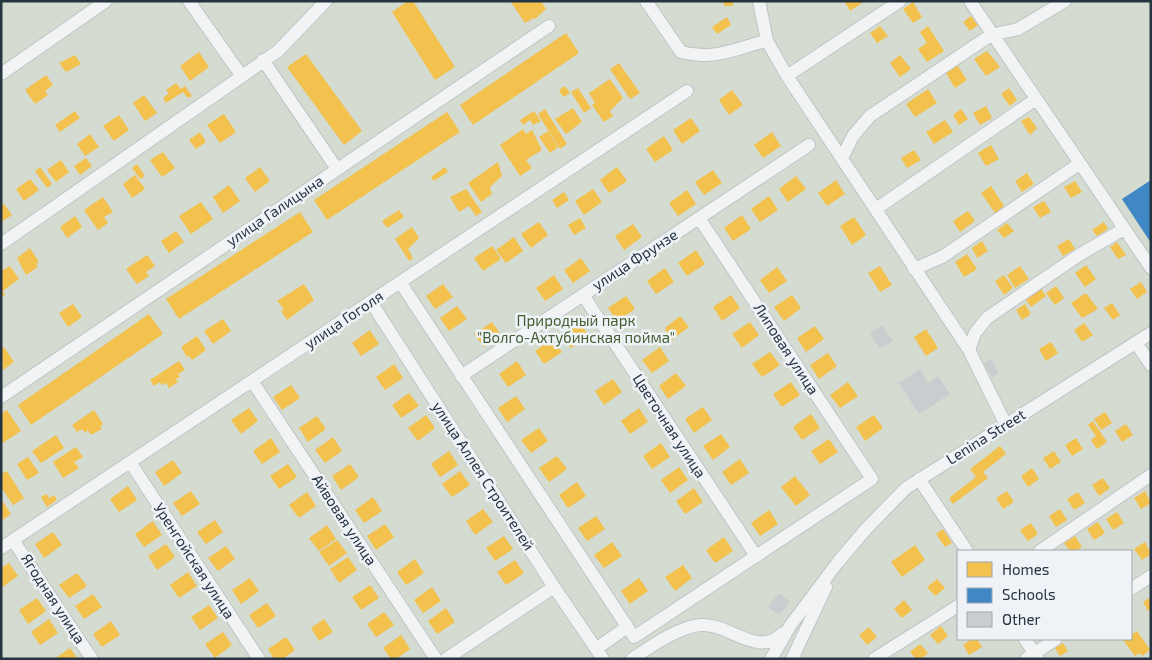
<svg xmlns="http://www.w3.org/2000/svg" width="1152" height="660" viewBox="0 0 1152 660" font-family="'Exo 2',sans-serif">
<rect width="100%" height="100%" fill="#e2e5e7"/>
<path fill="#d4dcd1" fill-rule="evenodd" d="M1,1H1151V659H1ZM958,551H1131V639H958Z"/>
<path fill="#f2c14e" d="M408,1H413L455,67L435,80L392,12Z
M510,1H541L546,9L535,19L534,18L525,23Z
M711,1H733V6H724V3Z
M844,1H865L850,11Z
M913,2L922,17L913,23L903,9Z
M971,16L978,25L970,31L963,22Z
M727,17L731,25L717,34L712,27Z
M880,26L888,36L877,43L870,33Z
M928,26L944,51L927,62L918,49L927,43L920,32Z
M566,33L579,53L473,125L460,105Z
M987,51L1000,67L986,76L974,59Z
M199,52L209,67L190,81L180,66Z
M306,54L362,131L344,145L287,67Z
M75,55L81,64L66,72L59,63Z
M900,55L911,69L900,77L890,63Z
M619,63L640,93L630,99L610,69Z
M957,65L967,80L955,88L946,73Z
M46,75L53,85L45,91L48,95L35,104L25,90Z
M610,79L623,98L610,111L613,116L604,122L592,105L595,103L589,93Z
M176,83L181,89L185,86L192,96L188,98L183,92L166,103L163,98L169,93L166,90Z
M565,86L570,93L563,97L559,90Z
M578,88L591,108L584,113L571,92Z
M1009,88L1017,100L1010,106L1001,94Z
M928,89L937,103L915,117L906,104Z
M732,90L743,105L729,115L719,100Z
M144,95L157,113L145,121L133,103Z
M986,106L992,118L980,125L973,113Z
M573,108L582,122L566,134L555,119Z
M545,109L567,144L560,149L538,114Z
M961,109L968,119L959,125L953,115Z
M75,111L80,118L60,132L55,125Z
M534,111L541,121L533,125L530,120L523,125L520,120Z
M447,112L460,132L327,220L314,200Z
M224,114L236,132L220,143L207,125Z
M119,115L129,130L114,141L103,126Z
M1029,117L1037,128L1030,135L1021,121Z
M691,118L700,131L682,144L673,130Z
M945,120L953,132L934,144L926,132Z
M523,129L526,134L532,130L542,150L526,160L532,168L520,176L500,145Z
M548,131L558,147L550,153L539,137Z
M200,132L206,142L196,149L189,140Z
M772,132L781,146L763,158L754,145Z
M90,134L99,147L85,156L77,144Z
M664,136L673,150L655,162L646,149Z
M991,145L999,159L986,166L978,153Z
M914,150L921,160L907,168L901,158Z
M163,152L175,168L162,177L150,160Z
M86,158L92,166L80,175L74,166Z
M61,160L69,172L56,182L47,170Z
M498,162L502,176L490,187L492,194L481,202L468,183Z
M137,164L145,176L140,179L132,168Z
M40,167L52,184L47,188L35,171Z
M260,167L270,181L255,192L245,178Z
M445,167L448,172L434,181L431,177Z
M617,167L627,181L609,193L600,180Z
M713,170L722,183L704,195L695,182Z
M1027,173L1034,184L1022,192L1015,181Z
M135,175L145,189L132,198L123,184Z
M796,176L806,189L788,202L779,189Z
M30,179L39,190L24,201L16,189Z
M836,180L845,194L827,206L818,193Z
M1075,181L1082,192L1071,198L1064,187Z
M229,185L240,201L223,213L213,197Z
M991,186L1004,206L995,213L981,193Z
M466,189L482,212L476,216L469,206L459,212L450,197Z
M593,189L602,202L584,215L575,201Z
M687,190L696,204L678,216L669,203Z
M564,192L569,200L557,208L552,200Z
M769,196L778,210L760,222L751,209Z
M103,197L113,212L104,217L108,223L98,230L84,210Z
M1044,201L1051,212L1040,218L1033,207Z
M201,202L213,219L191,234L179,216Z
M4,204L12,215L1,222V206Z
M399,210L404,217L387,228L382,221Z
M968,211L975,221L960,232L953,221Z
M300,212L313,232L179,319L166,299Z
M742,215L751,229L733,241L724,228Z
M75,216L82,227L67,238L60,227Z
M854,217L866,235L852,245L840,226Z
M580,218L586,228L574,235L568,225Z
M539,222L548,235L531,248L521,234Z
M1104,222L1108,229L1097,236L1092,230Z
M1007,223L1014,231L1004,238L997,230Z
M633,224L642,237L624,250L615,236Z
M412,227L419,238L408,249L413,258L409,261L395,239Z
M176,231L184,242L169,253L161,241Z
M514,237L523,251L506,263L496,250Z
M1069,239L1075,249L1063,256L1057,246Z
M982,241L988,251L977,258L972,248Z
M1117,242L1126,255L1118,259L1110,247Z
M492,246L501,259L483,271L474,258Z
M30,248L39,262L36,264L38,267L26,275L17,258Z
M696,250L705,264L687,276L678,263Z
M967,254L977,269L964,277L955,262Z
M147,255L155,266L146,272L149,276L137,284L126,269Z
M581,258L590,271L573,283L564,270Z
M1086,265L1096,279L1085,287L1075,273Z
M10,266L19,279L3,291L5,295L1,297V271Z
M880,266L892,285L880,292L868,273Z
M1020,266L1029,279L1015,288L1007,275Z
M777,267L787,281L769,293L760,280Z
M665,268L674,282L656,294L647,281Z
M554,275L563,289L545,301L536,288Z
M1004,275L1013,288L1004,295L995,281Z
M1141,282L1147,292L1137,299L1130,289Z
M304,284L314,300L287,320L281,311L284,309L277,301Z
M443,284L453,297L435,309L426,296Z
M1056,286L1064,298L1055,305L1046,293Z
M1041,289L1046,296L1031,307L1026,300Z
M1086,293L1098,309L1082,318L1071,303Z
M731,295L740,308L722,321L713,307Z
M792,295L801,308L784,321L774,307Z
M626,296L635,309L617,321L608,308Z
M1112,303L1120,315L1113,320L1104,308Z
M73,304L82,317L68,327L59,313Z
M1025,304L1031,314L1022,320L1016,310Z
M457,306L467,319L449,331L440,318Z
M149,314L163,334L31,425L18,405Z
M680,316L689,327L670,341L665,328Z
M223,319L231,331L213,344L204,331Z
M492,322L501,335L484,347L474,334Z
M750,322L759,335L742,348L732,334Z
M580,323L589,336L571,348L562,335Z
M1084,323L1093,335L1082,342L1074,330Z
M815,326L824,339L806,352L797,338Z
M926,329L938,348L926,356L914,337Z
M370,330L379,344L361,356L352,343Z
M197,336L206,350L192,360L189,356L187,357L181,347Z
M552,339L562,352L544,364L535,351Z
M1051,342L1058,353L1046,361L1039,349Z
M4,347L14,362L3,370L1,349Z
M660,347L669,361L652,373L642,360Z
M770,352L780,365L762,377L752,364Z
M828,353L837,366L819,379L810,365Z
M179,361L185,370L178,374L180,377L176,379L178,382L169,388L166,383L162,385L160,382L154,386L150,380Z
M517,361L526,375L508,387L499,374Z
M394,364L403,378L385,390L376,377Z
M676,373L686,386L668,399L659,386Z
M613,379L622,392L604,405L595,391Z
M791,382L800,395L782,407L773,394Z
M848,382L858,396L840,408L830,395Z
M291,385L300,398L282,410L273,397Z
M409,393L419,406L401,418L392,405Z
M516,396L525,409L507,422L498,408Z
M703,407L712,420L694,433L685,419Z
M249,408L258,421L241,434L231,420Z
M639,408L648,422L630,434L621,421Z
M7,410L21,431L1,444V414Z
M94,410L103,424L100,427L102,429L91,435L88,430L85,433L82,429L77,432L72,425Z
M1105,412L1112,423L1101,430L1094,419Z
M811,414L820,428L802,440L793,427Z
M426,415L435,428L418,441L408,428Z
M874,415L883,428L865,441L856,427Z
M317,416L326,429L308,442L299,428Z
M1093,421L1107,442L1097,449L1091,440L1096,436L1088,425Z
M1126,424L1133,435L1122,442L1115,431Z
M539,428L548,441L531,453L521,440Z
M721,434L730,447L713,460L703,446Z
M56,435L64,448L41,463L32,451Z
M333,437L342,451L325,463L315,450Z
M271,438L280,452L262,464L253,451Z
M1076,438L1083,449L1072,456L1065,445Z
M829,439L838,452L820,464L811,451Z
M661,443L670,457L652,469L643,456Z
M1000,446L1006,454L983,472L988,478L953,504L949,498L976,477L970,469Z
M76,447L83,457L74,462L79,468L63,478L53,462Z
M449,451L458,465L440,477L431,464Z
M1054,451L1061,462L1050,469L1043,458Z
M557,456L567,469L549,482L539,468Z
M28,457L39,473L27,480L17,464Z
M740,459L749,473L731,485L722,472Z
M173,460L182,473L164,486L155,472Z
M288,464L297,477L279,489L270,476Z
M350,464L359,477L341,490L332,476Z
M679,467L688,480L670,493L661,480Z
M1032,468L1039,479L1028,487L1021,476Z
M7,471L24,498L13,505L1,487V474Z
M460,471L470,485L452,497L442,484Z
M795,476L810,495L796,506L781,487Z
M1103,478L1110,488L1099,496L1092,485Z
M577,482L586,496L568,508L559,495Z
M128,486L137,500L119,512L110,499Z
M694,488L703,502L685,514L676,501Z
M191,491L200,504L182,516L173,503Z
M1007,491L1014,502L1003,509L996,498Z
M1145,491L1151,503L1141,509L1134,498Z
M307,492L316,506L299,518L289,505Z
M1078,492L1085,503L1074,510L1067,499Z
M46,494L49,498L54,495L57,500L47,507L41,497Z
M373,497L382,511L364,523L355,510Z
M1,499L11,514L1,521Z
M483,509L493,522L475,535L466,521Z
M1060,509L1067,520L1056,527L1049,516Z
M769,510L778,524L760,536L751,523Z
M1117,512L1124,523L1113,530L1106,519Z
M596,516L605,529L587,541L578,528Z
M215,520L223,532L206,544L197,532Z
M153,521L162,535L144,547L135,534Z
M1098,522L1105,533L1094,540L1087,529Z
M1031,523L1038,534L1028,541L1020,530Z
M385,524L394,537L376,550L367,536Z
M327,525L336,539L319,551L309,538Z
M943,529L952,543L945,547L936,534Z
M53,532L62,545L44,558L35,544Z
M504,536L513,549L495,561L486,548Z
M1075,536L1082,547L1075,551H1070L1064,543Z
M724,537L733,551L715,563L706,550Z
M337,540L347,553L329,566L319,552Z
M612,542L622,556L604,568L594,555Z
M1145,542L1151,554L1142,560L1134,549Z
M166,544L175,557L157,570L148,556Z
M915,545L925,560L902,577L891,562Z
M226,546L235,559L218,571L208,558Z
M348,557L357,570L339,583L330,569Z
M415,559L424,573L406,585L397,572Z
M515,560L524,573L506,585L497,572Z
M9,563L18,576L1,588V568Z
M683,565L692,578L675,591L665,577Z
M188,572L197,586L179,598L170,585Z
M77,573L87,586L69,598L59,585Z
M250,578L259,591L241,604L232,590Z
M639,578L648,591L630,604L621,591Z
M937,579L945,588L935,596L927,587Z
M370,585L379,598L361,610L352,597Z
M432,587L441,601L423,613L414,600Z
M93,594L102,607L84,619L75,606Z
M1151,597V609L1148,611L1143,602Z
M37,598L46,611L28,624L19,610Z
M904,600L912,610L902,618L894,609Z
M267,603L276,616L258,628L249,615Z
M209,605L218,618L200,630L191,617Z
M446,608L455,622L437,634L428,621Z
M384,612L394,625L376,637L367,624Z
M49,619L58,633L40,645L31,632Z
M324,619L333,632L319,641L311,628Z
M111,621L120,635L102,647L93,634Z
M941,626L948,636L938,644L930,635Z
M869,627L877,637L867,645L859,635Z
M1137,631L1150,650L1142,656L1140,653L1135,656L1123,640L1131,639V635Z
M223,632L232,645L215,658L205,644Z
M401,635L410,649L396,659H391L383,648Z
M286,637L295,650L283,659H274L268,649Z
M972,639H977L982,647L969,655L963,645Z
M1063,643L1068,651L1060,656L1055,648Z
M920,644L928,653L921,659H916L910,652Z
M70,648L78,659H54Z"/>
<path fill="#3f88c5" d="M1151,180V243L1122,199Z"/>
<path fill="#cacdcf" d="M882,325L893,341L880,349L870,333Z
M991,359L999,374L992,377L984,363Z
M920,369L928,383L938,376L950,394L919,414L899,383Z
M779,593L790,602L779,615L768,607Z"/>
<g fill="none" stroke-linecap="round" stroke-linejoin="round">
<defs>
<path id="minor" d="M189,1L241,75
M646,1L681,52C715,61 735,48 767,41
M759,1L767,41L787,76L969,350L1006,425
M970,1L1151,268
M263,60L337,169
M1,74L106,1
M787,76L900,1
M842,158L853,136L870,116L991,35L1018,29L1065,1
M876,209L1036,99
M1,244L278,51L326,1
M914,269L942,257L1079,164
M400,282L634,637L872,479L699,218
M583,295L756,556
M371,302L554,587L603,659
M1136,343L1151,365
M969,350L975,333L987,318L1079,255L1124,229
M461,376L809,145
M252,381L436,659
M1,397L549,26
M130,462L259,659
M919,479L967,551
M13,540L92,659
M1,548L687,91
M1040,551L1151,475
M1131,589L1151,576
M1025,639L1038,659
M596,649L627,627
M446,659L554,587
M632,659C650,647 680,626 701,625C729,623 758,659 783,633
M771,659L790,626L838,562L866,529L906,488L1151,333
M792,659L826,587
M874,659L958,606
M1026,659L1056,639"/>
</defs>
<use href="#minor" stroke="#c0c3c5" stroke-width="14"/>
<use href="#minor" stroke="#f1f3f4" stroke-width="12"/>
</g>
<g text-anchor="middle" stroke-width="5" stroke-linejoin="round" paint-order="stroke">
<g font-size="15" fill="#263442" stroke="#eff3f7">
<text transform="translate(275 211) rotate(-34)" y="5">улица Галицына</text>
<text transform="translate(635 260) rotate(-33)" y="5">улица Фрунзе</text>
<text transform="translate(344 320) rotate(-34)" y="5">улица Гоголя</text>
<text transform="translate(786 349) rotate(57)" y="5">Липовая улица</text>
<text transform="translate(669 426) rotate(57)" y="5">Цветочная улица</text>
<text transform="translate(986 437) rotate(-32)" y="5">Lenina Street</text>
<text transform="translate(483 476) rotate(57)" y="5">улица Аллея Строителей</text>
<text transform="translate(344 520) rotate(57)" y="5">Айвовая улица</text>
<text transform="translate(194 561) rotate(57)" y="5">Уренгойская улица</text>
<text transform="translate(53 599) rotate(57)" y="5">Ягодная улица</text>
</g>
<g font-size="15" fill="#415f32" stroke="#eff3f7">
<text x="576" y="326">Природный парк<tspan x="576" dy="17">"Волго-Ахтубинская пойма"</tspan></text>
</g>
</g>
<rect width="1152" height="660" fill="none" stroke="#263442" stroke-width="5"/>
<rect x="957" y="550" width="175" height="90" fill="#eff3f7" stroke="#9fa7af"/>
<rect x="967" y="562" width="25" height="15" fill="#f2c14e" stroke="#9fa7af"/>
<text x="1002" y="575" font-size="15" fill="#263442">Homes</text>
<rect x="967" y="588" width="25" height="15" fill="#3f88c5" stroke="#9fa7af"/>
<text x="1002" y="600" font-size="15" fill="#263442">Schools</text>
<rect x="967" y="612" width="25" height="15" fill="#cacdcf" stroke="#9fa7af"/>
<text x="1002" y="625" font-size="15" fill="#263442">Other</text>
</svg>
